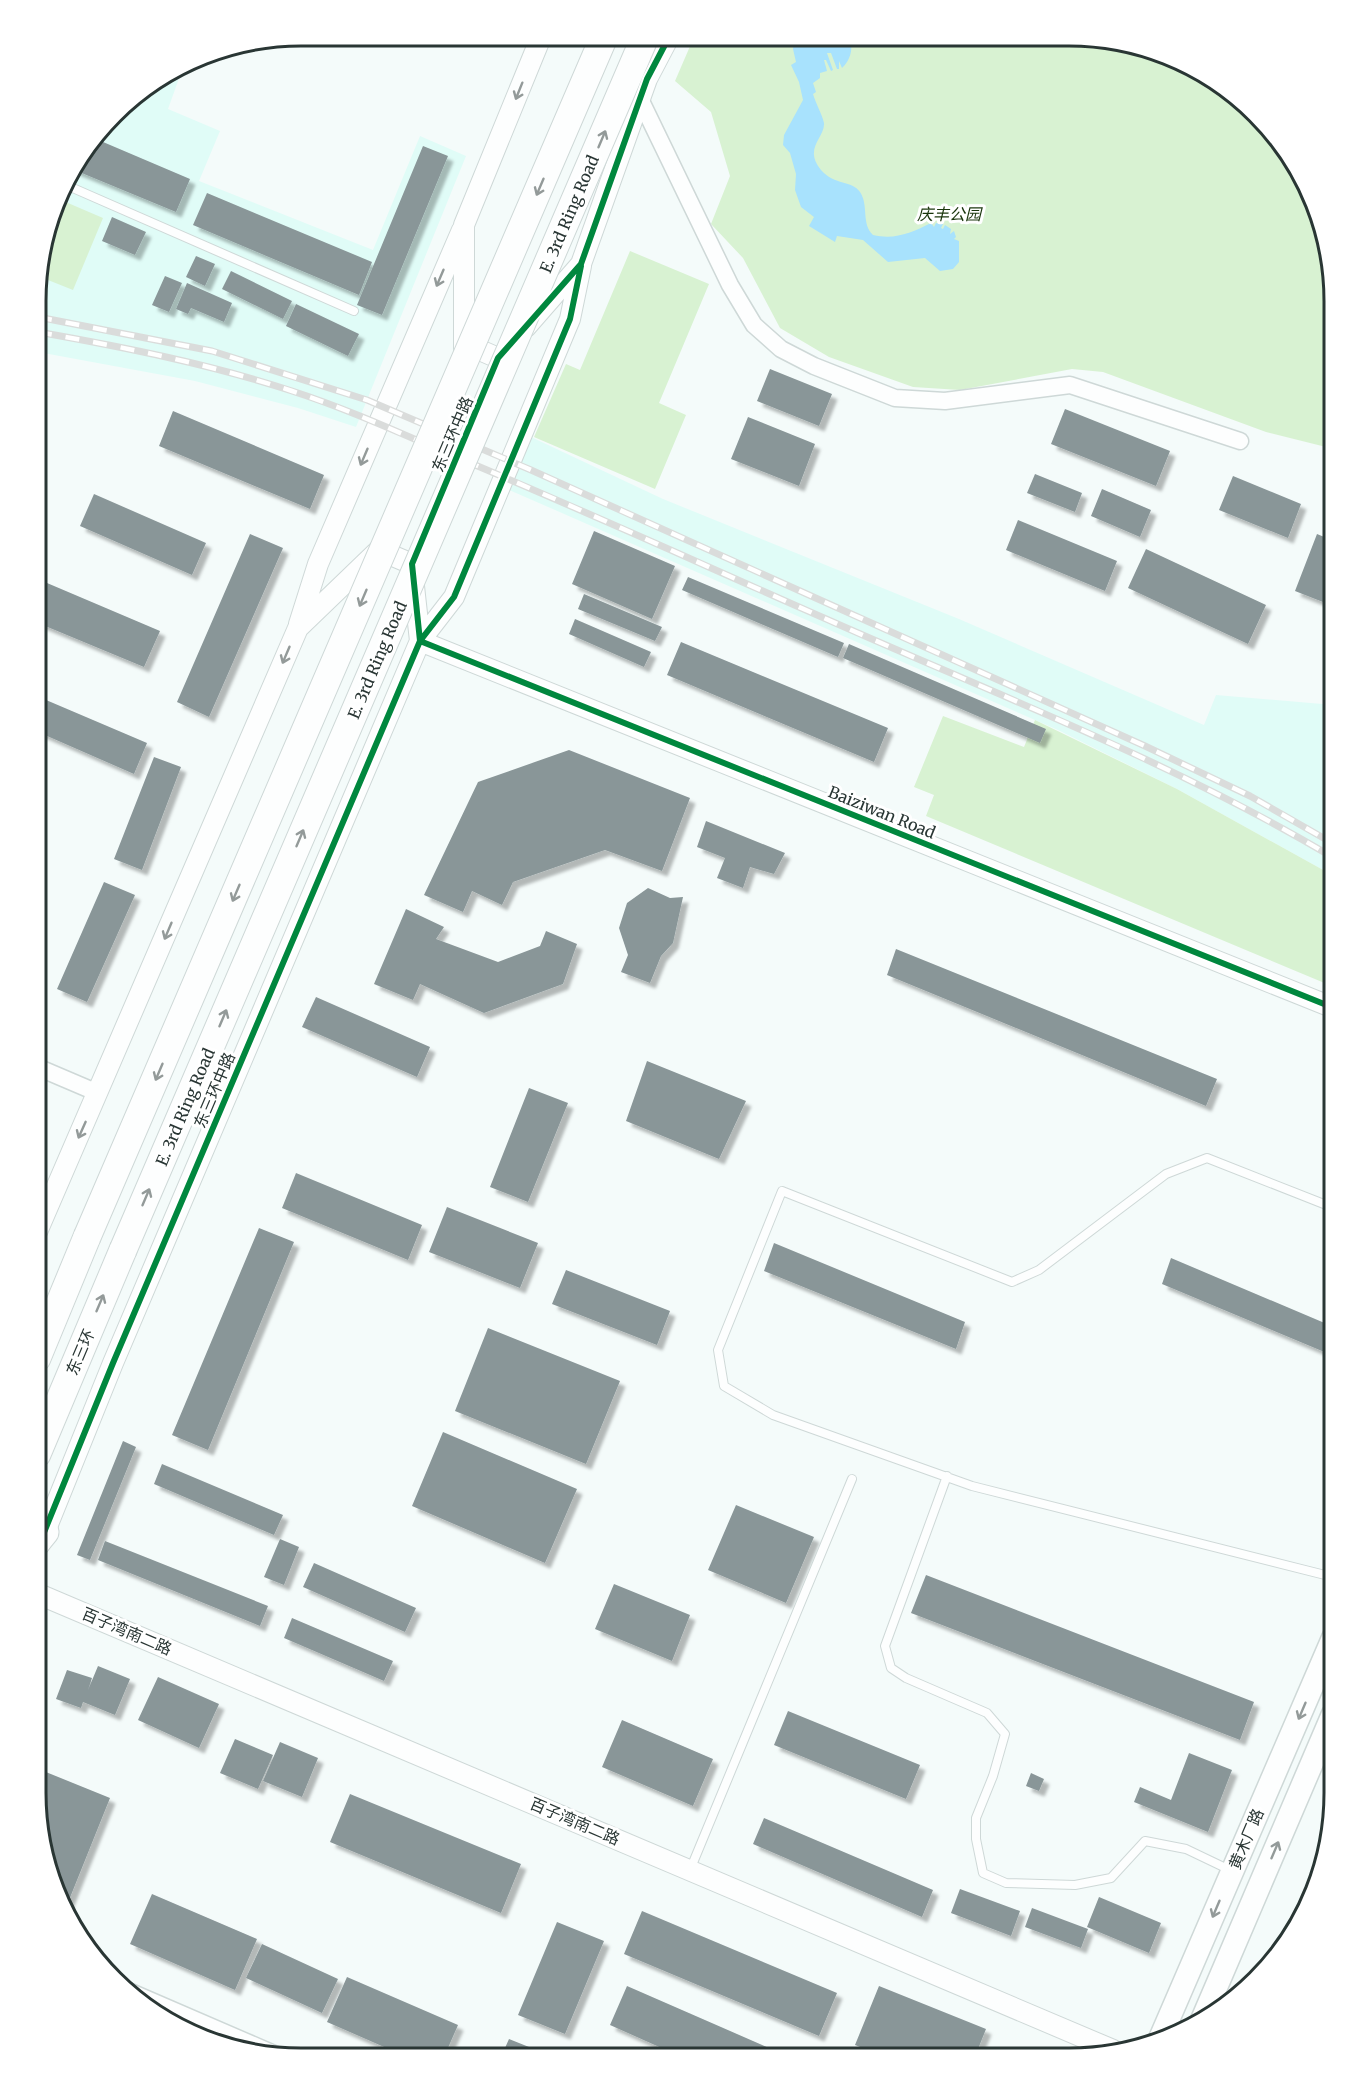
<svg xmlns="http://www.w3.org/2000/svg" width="1370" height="2095" viewBox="0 0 1370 2095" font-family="Merriweather,'Noto Sans SC',serif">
<defs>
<filter id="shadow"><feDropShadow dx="5.5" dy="5.5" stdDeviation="1.5" flood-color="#0004"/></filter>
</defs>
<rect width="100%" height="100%" fill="#f4fbfa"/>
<path fill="#e0fcf7" d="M182,70L168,109L220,131L199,181L373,250L420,136L466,156L356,427L298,408L195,381L38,352V267L71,169L127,102Z
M514,429L663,499L959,619L1204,725L1216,695L1334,705V876L1177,789L1058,730L491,482Z"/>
<path fill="#d8f2d2" d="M694,37L1103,38L1170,56L1230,91L1279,140L1314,200L1334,302V449L1266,432L1103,372L1072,369L960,390L913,387L829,357L780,328L743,258L711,224L730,176L711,112L675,81Z
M61,200L103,218L73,290L38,276V267Z
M630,251L709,284L659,403L686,415L655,489L534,437L566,364L580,370Z
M943,716L1024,747L1035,720L1177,789L1334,876V987L926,816L934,795L914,787Z"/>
<path fill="#a8e2fd" d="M795,37L850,38C853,49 851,59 842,68L839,61V69H837L831,53H827L833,70L831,71L826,60H824L827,71L820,73V78L813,83L816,92L813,94C816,104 822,114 824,123C825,138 803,148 821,170C835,186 852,180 860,192C869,205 861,224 873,235C895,240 911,233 931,223L934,227L936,223L943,224L941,228L943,229L945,225L951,229L950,234L954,231L956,237L954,239L959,241V262L953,269L940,271L925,258L888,262L863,240L837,236L835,242L809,226L814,217L801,207L795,190L796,174L790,153L783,145L784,135L803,100L799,82L791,65L796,62L793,49Z"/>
<path fill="#899698" filter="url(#shadow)" d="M96,139L190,179L176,212L72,169Z
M423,146L448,156L382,315L357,305Z
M207,193L372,262L359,295L193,225Z
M112,217L146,232L135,255L102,241Z
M196,256L215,264L205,286L186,277Z
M231,271L292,301L283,319L222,289Z
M165,276L182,283L169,312L152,305Z
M187,283L232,303L224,322L191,308L188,314L176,309Z
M296,304L359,334L348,356L286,326Z
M770,369L832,394L819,426L757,401Z
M1065,409L1170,451L1156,486L1051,444Z
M173,411L324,475L310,509L159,446Z
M748,417L815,444L799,486L731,459Z
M1035,474L1082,493L1075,512L1027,493Z
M1233,476L1301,504L1288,538L1219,510Z
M1102,489L1151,510L1140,537L1091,516Z
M94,494L206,543L192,575L80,526Z
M1018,520L1117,561L1105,591L1006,550Z
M594,531L675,566L652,619L572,584Z
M250,534L283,548L209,717L177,702Z
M1317,534L1334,541V573L1323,602L1295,591Z
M1146,549L1266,605L1248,644L1128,588Z
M688,577L844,643L838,657L682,590Z
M47,583L160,631L144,667L38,623V605Z
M584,594L662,627L655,641L578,609Z
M575,619L651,652L644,667L569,634Z
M681,642L888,728L874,762L667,675Z
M849,644L1046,729L1040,743L843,658Z
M39,697L147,743L134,774L38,732Z
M569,750L690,798L662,871L605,850L513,882L502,905L472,891L463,912L424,895L478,782Z
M154,757L181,767L142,870L114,859Z
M706,821L785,853L774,874L750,867L743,888L717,878L725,858L697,847Z
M104,882L135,895L87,1002L57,989Z
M648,888L670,898L683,897L673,943L661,956L650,983L621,972L628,955L619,928L627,903Z
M406,909L444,927L436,939L498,962L540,946L546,931L577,944L563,984L484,1013L420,984L413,1000L374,984Z
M896,949L1217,1079L1206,1106L887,975Z
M316,997L430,1047L417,1077L302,1027Z
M647,1061L746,1101L719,1159L626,1121Z
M529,1088L568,1103L528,1202L490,1187Z
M296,1173L422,1225L408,1260L282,1208Z
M447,1207L538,1243L520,1288L429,1252Z
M259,1228L294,1242L208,1450L172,1435Z
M774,1243L965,1322L956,1349L764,1271Z
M1171,1258L1334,1327V1356L1162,1284Z
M566,1270L670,1311L657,1345L552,1304Z
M488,1328L620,1381L586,1464L455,1411Z
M443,1432L577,1489L545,1563L412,1506Z
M123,1441L136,1447L90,1560L77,1555Z
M162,1464L283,1515L274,1535L154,1484Z
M736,1505L814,1537L786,1603L708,1570Z
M280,1539L299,1547L284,1585L264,1577Z
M105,1541L268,1606L260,1626L98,1560Z
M314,1563L416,1608L405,1632L303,1587Z
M926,1575L1254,1702L1240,1740L911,1613Z
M614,1584L690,1615L672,1661L595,1629Z
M292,1618L393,1661L384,1681L284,1638Z
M98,1666L130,1679L115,1715L83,1702L81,1708L56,1699L67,1670L92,1678L88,1690Z
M158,1677L219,1704L199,1748L138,1720Z
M788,1711L920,1765L906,1799L774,1745Z
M622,1720L713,1759L693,1806L602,1767Z
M235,1739L273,1755L258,1789L220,1773Z
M280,1742L318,1758L302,1797L263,1781Z
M1189,1753L1232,1770L1208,1832L1134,1802L1140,1787L1171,1800Z
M36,1768L110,1798L65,1910L56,1895L36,1793Z
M1031,1773L1044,1779L1039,1791L1026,1786Z
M350,1794L521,1864L501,1913L330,1842Z
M764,1818L933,1890L922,1917L753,1844Z
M960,1889L1020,1911L1011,1936L951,1913Z
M152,1894L257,1939L235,1990L130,1944Z
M1099,1897L1161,1923L1149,1953L1087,1927Z
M1032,1908L1088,1929L1081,1948L1025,1927Z
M642,1911L837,1993L819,2036L624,1954Z
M557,1922L604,1941L565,2034L518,2015Z
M262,1944L338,1979L322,2013L246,1978Z
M347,1977L458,2025L444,2057H407L327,2022Z
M627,1986L792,2058H684L610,2025Z
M879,1986L986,2029L974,2059L888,2058L855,2045Z
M509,2039L554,2057V2058L501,2057Z"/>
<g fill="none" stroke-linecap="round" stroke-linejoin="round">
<defs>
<path id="service" d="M66,185L354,311
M947,1476L885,1646L891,1668L906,1678L987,1713L1005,1734L993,1776L976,1818V1839L983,1873L1006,1883L1075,1885L1111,1878L1145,1841L1186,1849L1232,1871
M1333,1577L972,1486L773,1415L724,1386L718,1350L782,1191L1012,1282L1039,1270L1166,1174L1207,1158L1334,1208
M690,1870L852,1479"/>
<path id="minor" d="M379,36H435
M640,99L730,285L754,325L781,349L814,366L895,398L945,401L1070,385L1240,441
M37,1067L98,1093
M126,1990L281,2057"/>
<path id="tertiary" d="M581,266L570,319L454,597L420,641L1334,1008
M526,327L581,264L647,79L669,37
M466,344L498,358
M464,348V225L541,37
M379,550L412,564
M299,624L318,564L462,230
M37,1232L298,628L379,550
M40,1544L113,1363L420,641L413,577
M36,1593L1113,2050"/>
<path id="secondary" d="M1202,2020L1333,1714
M1159,2041L1333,1638"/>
<path id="trunk" d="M37,1358L87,1237
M37,1454L123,1250
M36,1543L45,1532"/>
</defs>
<use href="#service" stroke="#ced8d7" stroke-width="10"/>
<use href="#minor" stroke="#ced8d7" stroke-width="19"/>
<use href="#tertiary" stroke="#ced8d7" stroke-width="22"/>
<use href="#secondary" stroke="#ced8d7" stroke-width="25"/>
<use href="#trunk" stroke="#ced8d7" stroke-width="29"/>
<path stroke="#dadcdc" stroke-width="3" stroke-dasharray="3 4.5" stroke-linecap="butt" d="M36,1630L40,1620L36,1618"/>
<use href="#service" stroke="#fdfefe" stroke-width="8"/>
<use href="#minor" stroke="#fdfefe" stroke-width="16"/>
<use href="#tertiary" stroke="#fdfefe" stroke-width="20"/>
<use href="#secondary" stroke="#fdfefe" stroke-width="22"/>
<use href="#trunk" stroke="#fdfefe" stroke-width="27"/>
<defs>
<path id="rail" d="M38,317L212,351L367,400L531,470L1145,746L1250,796L1334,844
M38,332C123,347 210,364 292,391C348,409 402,434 456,457C579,508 701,564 824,618C995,694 1173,762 1334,858"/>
</defs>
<use href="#rail" stroke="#dadcdb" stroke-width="7"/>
<use href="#rail" stroke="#fff" stroke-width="4.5" stroke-dasharray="14" stroke-linecap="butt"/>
<defs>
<path id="trunk-bridge" d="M87,1237L604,37
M123,1250L645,37"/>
</defs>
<use href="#trunk-bridge" stroke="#ced8d7" stroke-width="29" stroke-linecap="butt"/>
<use href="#trunk-bridge" stroke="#fdfefe" stroke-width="27"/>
<defs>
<path id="cycleway" d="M581,266L570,319L454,597L420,641L1334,1008
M36,1552L113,1363L420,641L412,564L498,358L581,264L647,79L669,37"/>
</defs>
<use href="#cycleway" stroke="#fff" stroke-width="10"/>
<use href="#cycleway" stroke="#00873e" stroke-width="6"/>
</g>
<defs><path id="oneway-shaft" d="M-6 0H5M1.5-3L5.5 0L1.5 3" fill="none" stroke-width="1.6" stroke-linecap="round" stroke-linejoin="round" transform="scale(1.5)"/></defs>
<g stroke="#939a99">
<use href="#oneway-shaft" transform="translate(519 91) rotate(112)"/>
<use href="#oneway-shaft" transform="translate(602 139) rotate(-67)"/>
<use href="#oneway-shaft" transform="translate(540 187) rotate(113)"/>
<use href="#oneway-shaft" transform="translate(440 278) rotate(113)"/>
<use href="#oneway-shaft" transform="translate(364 457) rotate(113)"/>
<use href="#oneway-shaft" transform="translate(363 598) rotate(113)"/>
<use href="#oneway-shaft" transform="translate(286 655) rotate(113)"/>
<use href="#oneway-shaft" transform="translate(300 838) rotate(-67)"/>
<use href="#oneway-shaft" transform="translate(236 893) rotate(113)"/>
<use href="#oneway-shaft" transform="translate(168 931) rotate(113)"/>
<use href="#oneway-shaft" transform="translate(223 1018) rotate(-67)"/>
<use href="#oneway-shaft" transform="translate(159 1072) rotate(113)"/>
<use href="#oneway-shaft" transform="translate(82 1130) rotate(114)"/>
<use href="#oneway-shaft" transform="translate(146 1197) rotate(-67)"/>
<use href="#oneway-shaft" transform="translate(100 1303) rotate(-67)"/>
<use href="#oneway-shaft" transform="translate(1302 1711) rotate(113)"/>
<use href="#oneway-shaft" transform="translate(1275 1850) rotate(-67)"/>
<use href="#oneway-shaft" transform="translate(1216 1909) rotate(113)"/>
</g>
<g text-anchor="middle" stroke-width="6" stroke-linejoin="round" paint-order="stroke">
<g font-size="16" fill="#293634" stroke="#fff">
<text transform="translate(569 214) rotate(-67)" y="6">E. 3rd Ring Road</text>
<text transform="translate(452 434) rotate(-67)" y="6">东三环中路</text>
<text transform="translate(377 660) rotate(-67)" y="6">E. 3rd Ring Road</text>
<text transform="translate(882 812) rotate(22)" y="6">Baiziwan Road</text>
<text transform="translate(214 1090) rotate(-67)" y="6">东三环中路</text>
<text transform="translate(185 1107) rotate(-67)" y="6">E. 3rd Ring Road</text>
<text transform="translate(80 1352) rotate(-67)" y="6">东三环</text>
<text transform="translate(127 1631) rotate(23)" y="6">百子湾南二路</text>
<text transform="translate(575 1821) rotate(23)" y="6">百子湾南二路</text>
<text transform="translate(1246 1839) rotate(-67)" y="6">黄木厂路</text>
</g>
<g font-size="16" font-style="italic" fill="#18340a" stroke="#fff">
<text x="949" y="220">庆丰公园</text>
</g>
</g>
<path d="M0 0H1370V2095H0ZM301 46H1069A255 255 0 0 1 1324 301V1793A255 255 0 0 1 1069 2048H301A255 255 0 0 1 46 1793V301A255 255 0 0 1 301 46Z" fill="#fff" fill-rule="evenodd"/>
<path fill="none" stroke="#293634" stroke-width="3" d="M301 46H1069A255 255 0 0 1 1324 301V1793A255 255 0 0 1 1069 2048H301A255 255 0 0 1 46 1793V301A255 255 0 0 1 301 46Z"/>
</svg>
